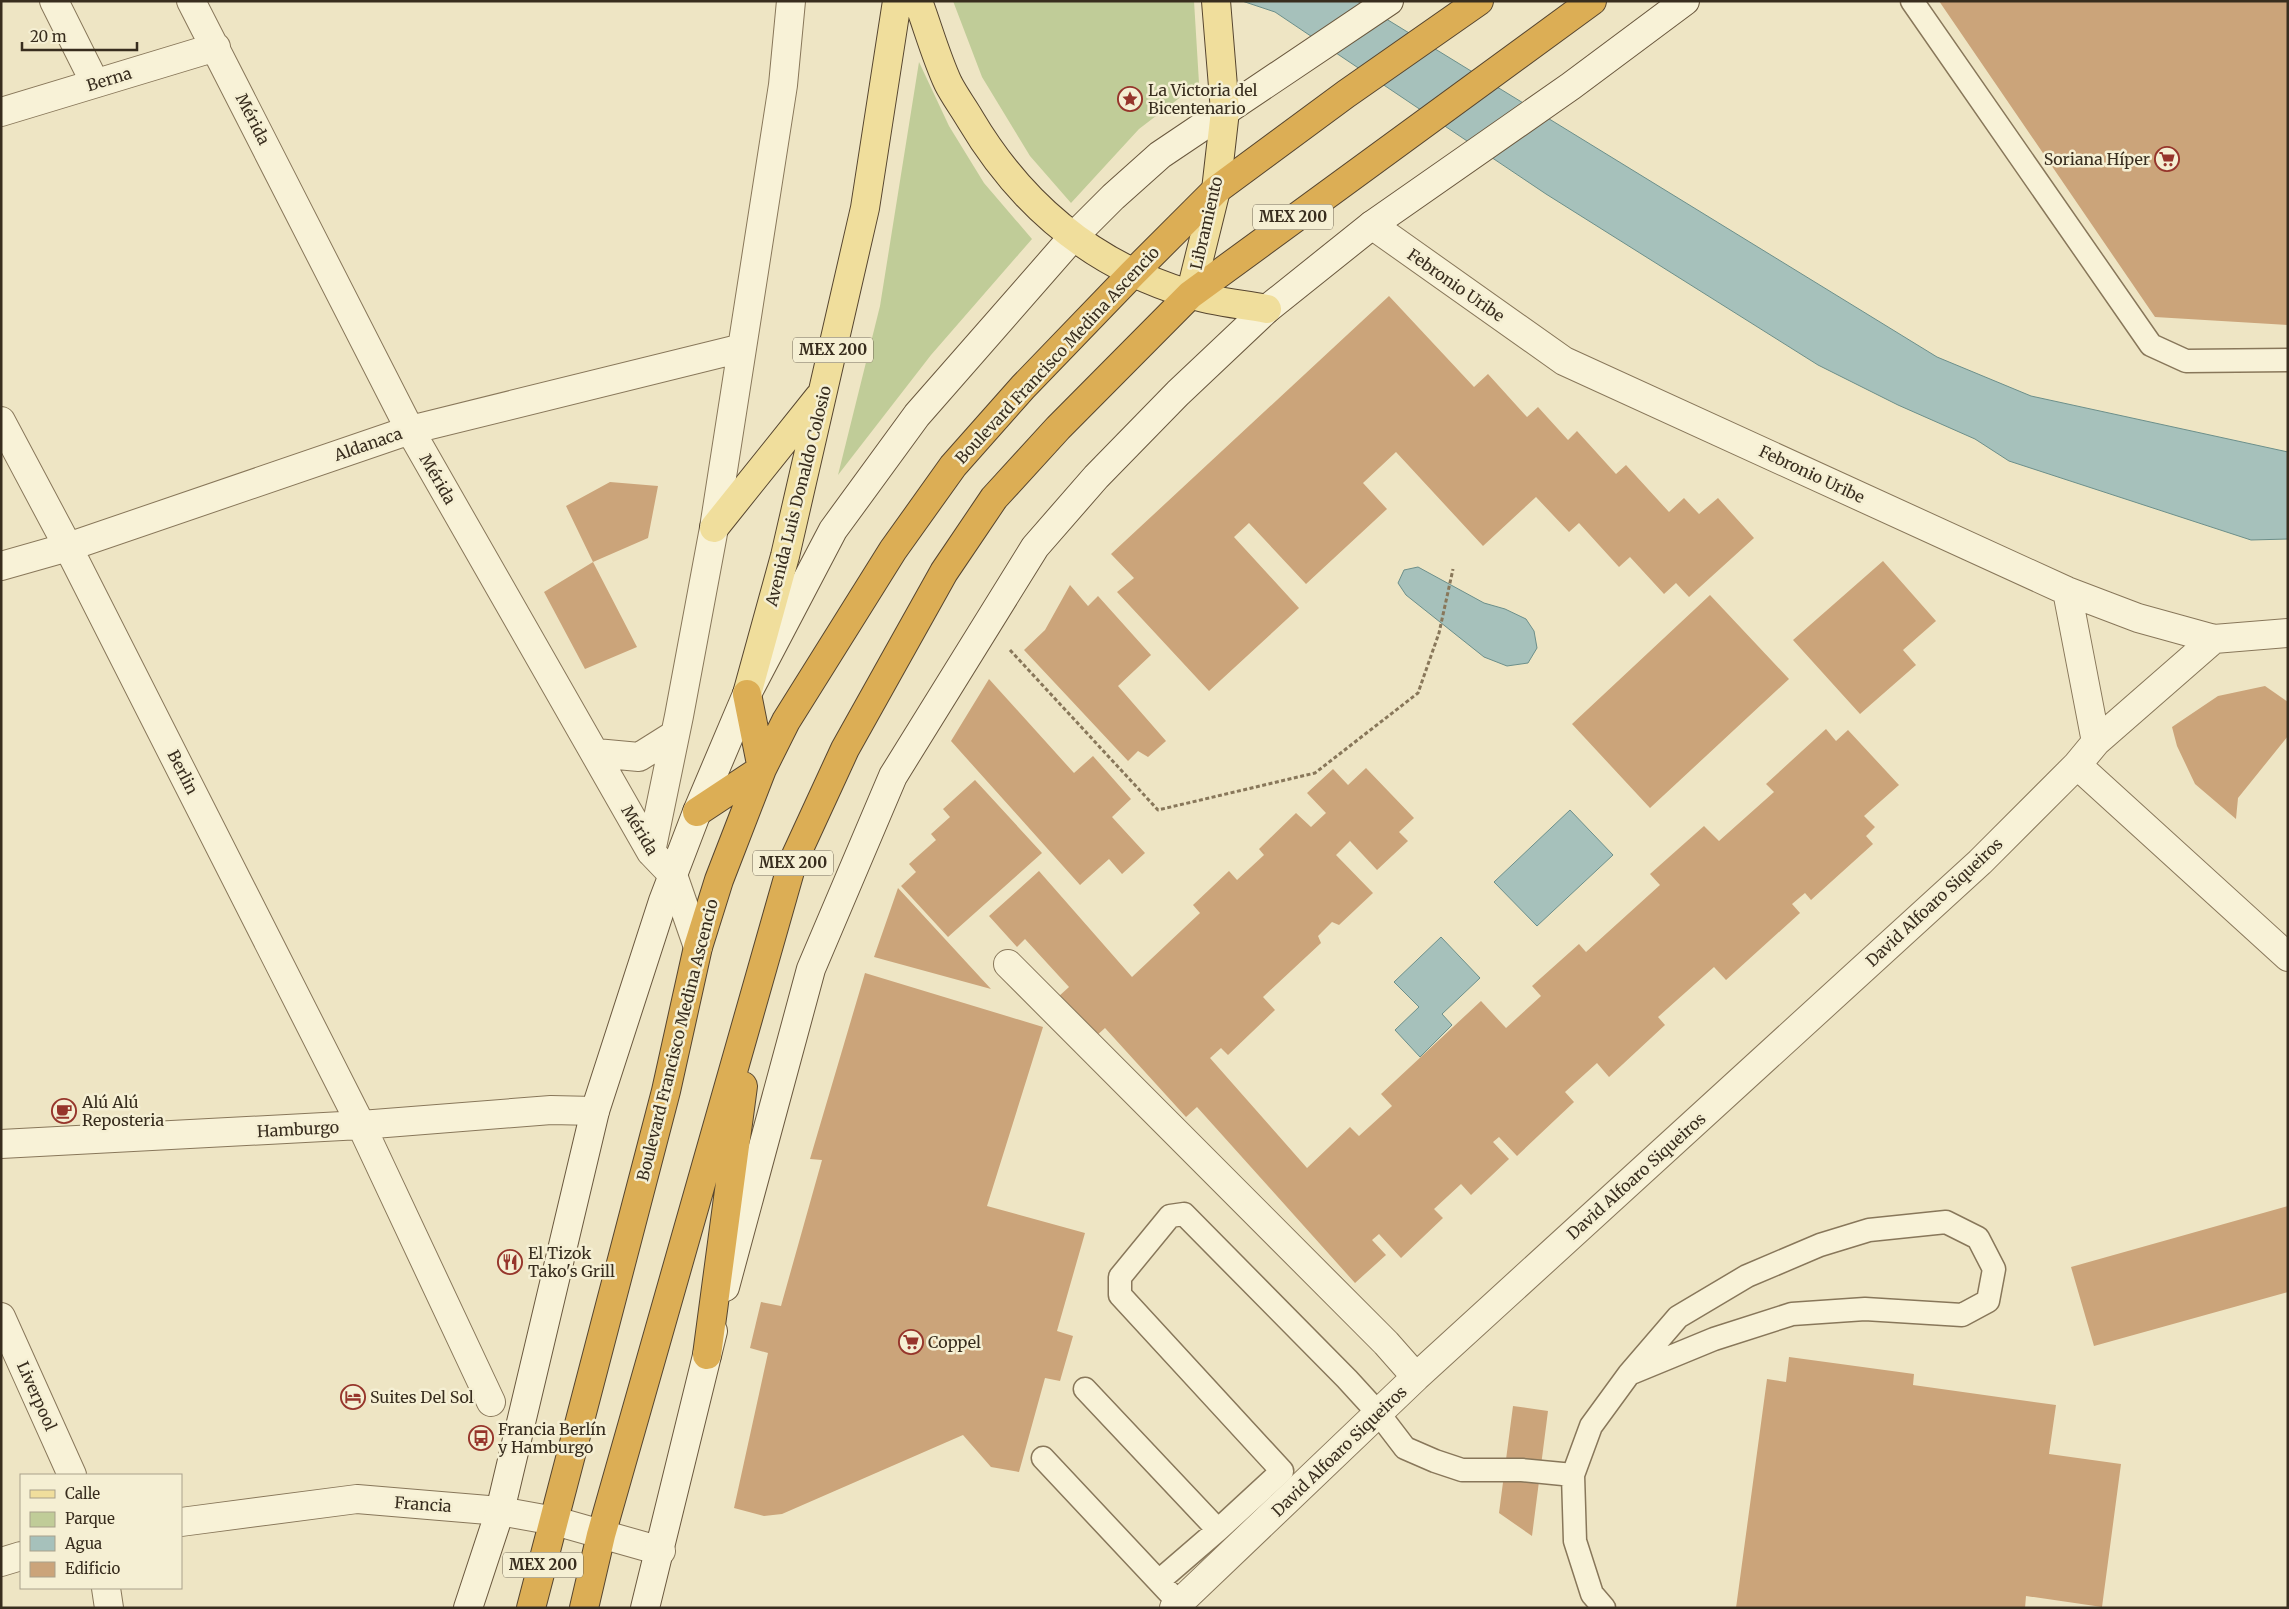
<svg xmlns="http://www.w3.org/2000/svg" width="2289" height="1609" viewBox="0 0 2289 1609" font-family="Merriweather,serif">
<rect width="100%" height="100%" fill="#eee5c4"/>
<path fill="#c0cc98" d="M953,1H1194L1199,83L1139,129L1071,203L1030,156L982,77Z
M919,62L949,126L984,183L1032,239L931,355L838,475L880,306Z"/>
<path fill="#a6c1bb" stroke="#6c8f8a" d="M1242,1H1357L1937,357L2031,396L2288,452V539L2251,540L2009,461L1975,439L1898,405L1818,365L1546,194L1275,12Z
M1418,567L1484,603L1505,609L1526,619L1534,631L1537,648L1528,663L1507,666L1484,657L1406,595L1398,583L1404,570Z
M1570,810L1613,855L1537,926L1494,882Z
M1441,937L1480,978L1442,1014L1452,1025L1420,1057L1395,1030L1419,1007L1394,982Z"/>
<path fill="#cba47a" d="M1939,1H2288V325L2155,317Z
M1389,296L1474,387L1488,374L1527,417L1538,407L1568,440L1577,431L1616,474L1626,465L1669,512L1684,498L1699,514L1718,498L1754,538L1689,597L1676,583L1664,594L1630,557L1619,567L1579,523L1569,532L1536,497L1483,546L1396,452L1363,483L1387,509L1306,584L1249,523L1234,537L1299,608L1209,691L1117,592L1134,578L1111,554Z
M610,482L658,486L648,538L593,562L566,506Z
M1883,561L1936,621L1903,650L1916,665L1860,714L1793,640Z
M593,562L637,647L585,669L544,592Z
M1070,585L1088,606L1098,596L1151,655L1118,686L1166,741L1148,757L1138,751L1128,761L1024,650L1045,630Z
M1710,595L1789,679L1650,808L1572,724Z
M989,679L1074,773L1093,756L1131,799L1112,817L1145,853L1122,874L1109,859L1080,885L951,741Z
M2265,686L2288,702V736L2238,798L2236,819L2195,784L2177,746L2172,727L2218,696Z
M1826,729L1836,741L1848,730L1899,785L1864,816L1875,827L1866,836L1873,844L1811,900L1805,893L1792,904L1800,913L1726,980L1714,967L1658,1017L1665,1025L1609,1077L1597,1063L1565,1092L1574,1102L1517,1156L1499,1137L1493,1142L1509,1159L1471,1195L1461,1184L1434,1209L1443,1218L1401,1258L1379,1234L1372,1240L1386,1255L1355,1283L1197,1107L1186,1117L1105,1028L1095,1037L1058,997L1069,987L1025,939L1017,947L989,916L1039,871L1132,977L1200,913L1193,905L1229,871L1237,880L1264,855L1259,849L1296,813L1311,827L1326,813L1307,793L1333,769L1348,785L1366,768L1414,818L1399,832L1408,841L1377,870L1350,841L1336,855L1373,893L1339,925L1332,922L1318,936L1321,943L1263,997L1275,1010L1228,1055L1221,1048L1210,1058L1307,1168L1350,1127L1359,1136L1392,1106L1381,1094L1481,1001L1506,1028L1541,996L1532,986L1579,944L1586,952L1660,885L1650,874L1704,826L1719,841L1774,792L1766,784Z
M975,780L1042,853L948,937L901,886L916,872L909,864L936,840L931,834L950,817L943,809Z
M898,888L991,989L874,957Z
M865,973L1043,1027L987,1206L1085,1233L1057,1331L1073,1336L1060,1381L1045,1378L1019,1472L991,1467L963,1435L782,1514L764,1516L734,1508L768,1353L750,1348L761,1302L781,1306L822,1160L810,1159Z
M2288,1206V1292L2094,1346L2071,1267Z
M1789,1357L1914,1374L1913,1385L2056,1405L2049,1454L2121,1464L2102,1607L2026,1596L2025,1608H1736L1767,1379L1786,1382Z
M1513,1406L1548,1411L1532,1536L1499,1513Z"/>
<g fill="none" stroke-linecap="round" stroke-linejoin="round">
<defs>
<path id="lane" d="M1912,1L2151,345L2186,361L2288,360
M1085,1389L1218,1530
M1043,1458L1180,1604
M1573,1475L1591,1426L1629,1374L1678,1317L1747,1276L1820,1245L1869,1230L1946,1222L1978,1238L1994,1269L1988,1301L1962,1315L1865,1309L1792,1314L1714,1339L1629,1374
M1160,1580L1218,1530L1282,1471L1120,1295V1277L1170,1216L1184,1214L1347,1379L1379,1414L1405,1448L1435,1461L1462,1470H1522L1573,1475L1575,1541L1592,1594L1604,1608"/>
<path id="street" d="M54,1L95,83
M191,1L410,430L651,852L673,875L698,947
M1,112L216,47
M1372,225L1564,361L2067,591L2138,618L2214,639L2288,633
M1,421L68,547L361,1125L491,1402
M1,566L68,547L410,430L742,348
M2067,591L2096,742
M596,753L639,757L674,735
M2077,765L2288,957
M651,852L679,716L714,528L783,85L791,1
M1008,964L1386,1343L1416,1377
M1,1144L361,1125L551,1110L595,1111
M1,1317L72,1475
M181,1522L357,1499L500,1511L555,1521L661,1551
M1,1562L21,1556
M106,1588L109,1608
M1174,1608L1416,1377L1980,862L2077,765L2096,742L2214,639"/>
<path id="secondary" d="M725,1287L811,969L893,776L1035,547L1096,477L1178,393L1267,309L1372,225L1571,86L1685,1
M468,1608L500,1511L595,1111L663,901L697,812L747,694L833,530L917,415L1072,238L1113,197L1160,155L1389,1
M645,1608L713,1331"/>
<path id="primary" d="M918,1C928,28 936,57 948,83C954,95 963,107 970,119C1021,205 1092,265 1189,294C1213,302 1241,304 1267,309
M1190,295L1216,190L1225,111L1216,1
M714,528L819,397
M747,694L785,556L865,208L897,1"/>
<path id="highway" d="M747,694L762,769
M697,812L762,769
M707,1355L743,1086
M531,1608L666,1091L698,947L719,880L762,769L786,721L893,550L953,466L1023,387L1132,274L1216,190L1346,94L1479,1
M584,1608L601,1535L792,864L845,749L944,572L994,498L1058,428L1190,295L1592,1"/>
</defs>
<use href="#lane" stroke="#88775a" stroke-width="25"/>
<use href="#street" stroke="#88775a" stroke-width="30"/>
<use href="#secondary" stroke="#6a583e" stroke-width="30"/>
<use href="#primary" stroke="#56452f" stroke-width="30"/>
<use href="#highway" stroke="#56452f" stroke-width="30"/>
<path stroke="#88775a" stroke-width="3" stroke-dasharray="4 2.5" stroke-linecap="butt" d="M1010,650L1158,810L1315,773L1418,693L1439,633L1453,569"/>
<use href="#lane" stroke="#f8f2d7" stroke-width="22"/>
<use href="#street" stroke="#f8f2d7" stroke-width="28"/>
<use href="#secondary" stroke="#f8f2d7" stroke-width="28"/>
<use href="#primary" stroke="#f0de9c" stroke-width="28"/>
<use href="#highway" stroke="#dcae55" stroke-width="28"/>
</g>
<defs>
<symbol id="sight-ring" viewBox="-11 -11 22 22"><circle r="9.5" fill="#f5efd3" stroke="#96352b" stroke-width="1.5"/><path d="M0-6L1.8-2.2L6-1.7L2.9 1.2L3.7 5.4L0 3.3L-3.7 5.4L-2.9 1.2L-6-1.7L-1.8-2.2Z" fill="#96352b"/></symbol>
<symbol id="supermarket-ring" viewBox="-11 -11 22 22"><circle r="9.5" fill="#f5efd3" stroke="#96352b" stroke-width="1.5"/><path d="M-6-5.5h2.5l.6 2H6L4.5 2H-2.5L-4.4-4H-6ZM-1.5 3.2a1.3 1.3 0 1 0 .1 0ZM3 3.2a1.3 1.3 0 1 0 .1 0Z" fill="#96352b"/></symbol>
<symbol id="cafe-ring" viewBox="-11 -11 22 22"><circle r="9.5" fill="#f5efd3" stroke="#96352b" stroke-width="1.5"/><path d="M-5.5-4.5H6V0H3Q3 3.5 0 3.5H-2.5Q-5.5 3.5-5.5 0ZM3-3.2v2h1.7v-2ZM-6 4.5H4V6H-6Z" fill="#96352b"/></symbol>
<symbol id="restaurant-ring" viewBox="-11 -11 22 22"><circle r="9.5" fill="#f5efd3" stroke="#96352b" stroke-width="1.5"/><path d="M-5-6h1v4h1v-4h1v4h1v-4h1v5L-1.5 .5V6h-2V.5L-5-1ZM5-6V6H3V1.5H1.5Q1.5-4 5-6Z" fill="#96352b"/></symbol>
<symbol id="hotel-ring" viewBox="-11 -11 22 22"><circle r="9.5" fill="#f5efd3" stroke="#96352b" stroke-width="1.5"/><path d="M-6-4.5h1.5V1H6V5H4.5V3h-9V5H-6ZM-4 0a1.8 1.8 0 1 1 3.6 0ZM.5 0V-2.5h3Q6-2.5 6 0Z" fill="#96352b"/></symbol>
<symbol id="bus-ring" viewBox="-11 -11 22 22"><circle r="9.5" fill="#f5efd3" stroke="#96352b" stroke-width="1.5"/><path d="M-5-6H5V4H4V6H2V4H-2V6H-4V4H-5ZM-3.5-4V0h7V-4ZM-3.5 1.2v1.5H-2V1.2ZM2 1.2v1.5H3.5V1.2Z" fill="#96352b"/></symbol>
</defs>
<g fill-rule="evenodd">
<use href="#sight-ring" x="1116" y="85" width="28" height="28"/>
<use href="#supermarket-ring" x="2153" y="145" width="28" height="28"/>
<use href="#cafe-ring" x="50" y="1097" width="28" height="28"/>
<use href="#restaurant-ring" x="496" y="1248" width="28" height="28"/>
<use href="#supermarket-ring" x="897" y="1328" width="28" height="28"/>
<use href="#hotel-ring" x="339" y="1383" width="28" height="28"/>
<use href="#bus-ring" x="467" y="1424" width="28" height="28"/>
</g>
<g text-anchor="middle" stroke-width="5" stroke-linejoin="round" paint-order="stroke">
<g fill="#f5efd3" stroke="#716754" stroke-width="1">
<rect x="1253" y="204.5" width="80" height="25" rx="4"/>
<rect x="793" y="337.5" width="80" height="25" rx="4"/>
<rect x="753" y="850.5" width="80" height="25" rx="4"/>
<rect x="503" y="1552.5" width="80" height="25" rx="4"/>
</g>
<g font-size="15" font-weight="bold" fill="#382d1e">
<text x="1293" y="222">MEX 200</text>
<text x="833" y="355">MEX 200</text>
<text x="793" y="868">MEX 200</text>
<text x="543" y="1570">MEX 200</text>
</g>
<g font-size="16" fill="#382d1e" stroke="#f5efd3">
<text transform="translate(109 79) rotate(-17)" y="6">Berna</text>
<text transform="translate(253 119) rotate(63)" y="6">Mérida</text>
<text transform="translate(1206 223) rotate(-77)" y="6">Libramiento</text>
<text transform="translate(1456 285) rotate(35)" y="6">Febronio Uribe</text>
<text transform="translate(1057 355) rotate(-47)" y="6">Boulevard Francisco Medina Ascencio</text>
<text transform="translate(368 444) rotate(-19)" y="6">Aldanaca</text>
<text transform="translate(1812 474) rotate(25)" y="6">Febronio Uribe</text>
<text transform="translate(438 479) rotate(60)" y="6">Mérida</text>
<text transform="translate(798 496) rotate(-76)" y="6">Avenida Luis Donaldo Colosio</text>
<text transform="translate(183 772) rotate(63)" y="6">Berlin</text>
<text transform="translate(640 830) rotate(59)" y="6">Mérida</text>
<text transform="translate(1934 902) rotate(-43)" y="6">David Alfoaro Siqueiros</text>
<text transform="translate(677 1040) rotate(-76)" y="6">Boulevard Francisco Medina Ascencio</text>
<text transform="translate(298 1129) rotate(-3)" y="6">Hamburgo</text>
<text transform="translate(1636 1176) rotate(-42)" y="6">David Alfoaro Siqueiros</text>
<text transform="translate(37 1396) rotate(66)" y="6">Liverpool</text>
<text transform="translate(1339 1451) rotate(-44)" y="6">David Alfoaro Siqueiros</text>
<text transform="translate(423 1504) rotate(4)" y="6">Francia</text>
</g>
<g font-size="16" fill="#382d1e" stroke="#f5efd3" text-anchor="start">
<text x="1148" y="96">La Victoria del<tspan x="1148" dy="18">Bicentenario</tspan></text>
<text x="2150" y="165" text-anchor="end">Soriana Híper</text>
<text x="82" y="1108">Alú Alú<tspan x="82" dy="18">Reposteria</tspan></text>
<text x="528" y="1259">El Tizok<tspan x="528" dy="18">Tako's Grill</tspan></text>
<text x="928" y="1348">Coppel</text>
<text x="370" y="1403">Suites Del Sol</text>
<text x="498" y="1435">Francia Berlín<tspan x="498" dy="18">y Hamburgo</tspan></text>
</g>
</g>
<rect width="2289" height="1609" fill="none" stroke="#382d1e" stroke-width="5"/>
<rect x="20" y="1474" width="162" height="115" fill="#f5efd3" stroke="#a9a18b"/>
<rect x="30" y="1490" width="25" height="8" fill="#f0de9c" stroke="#a9a18b"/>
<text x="65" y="1499" font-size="15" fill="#382d1e">Calle</text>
<rect x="30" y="1512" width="25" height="15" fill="#c0cc98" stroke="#a9a18b"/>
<text x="65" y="1524" font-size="15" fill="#382d1e">Parque</text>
<rect x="30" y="1536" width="25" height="15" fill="#a6c1bb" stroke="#a9a18b"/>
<text x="65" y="1549" font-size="15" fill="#382d1e">Agua</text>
<rect x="30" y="1562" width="25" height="15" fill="#cba47a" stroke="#a9a18b"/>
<text x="65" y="1574" font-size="15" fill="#382d1e">Edificio</text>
<path d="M22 42v8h115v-8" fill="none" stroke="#382d1e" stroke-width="2.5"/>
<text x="30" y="42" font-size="15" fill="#382d1e" stroke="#f5efd3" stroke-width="4" paint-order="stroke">20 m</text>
</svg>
